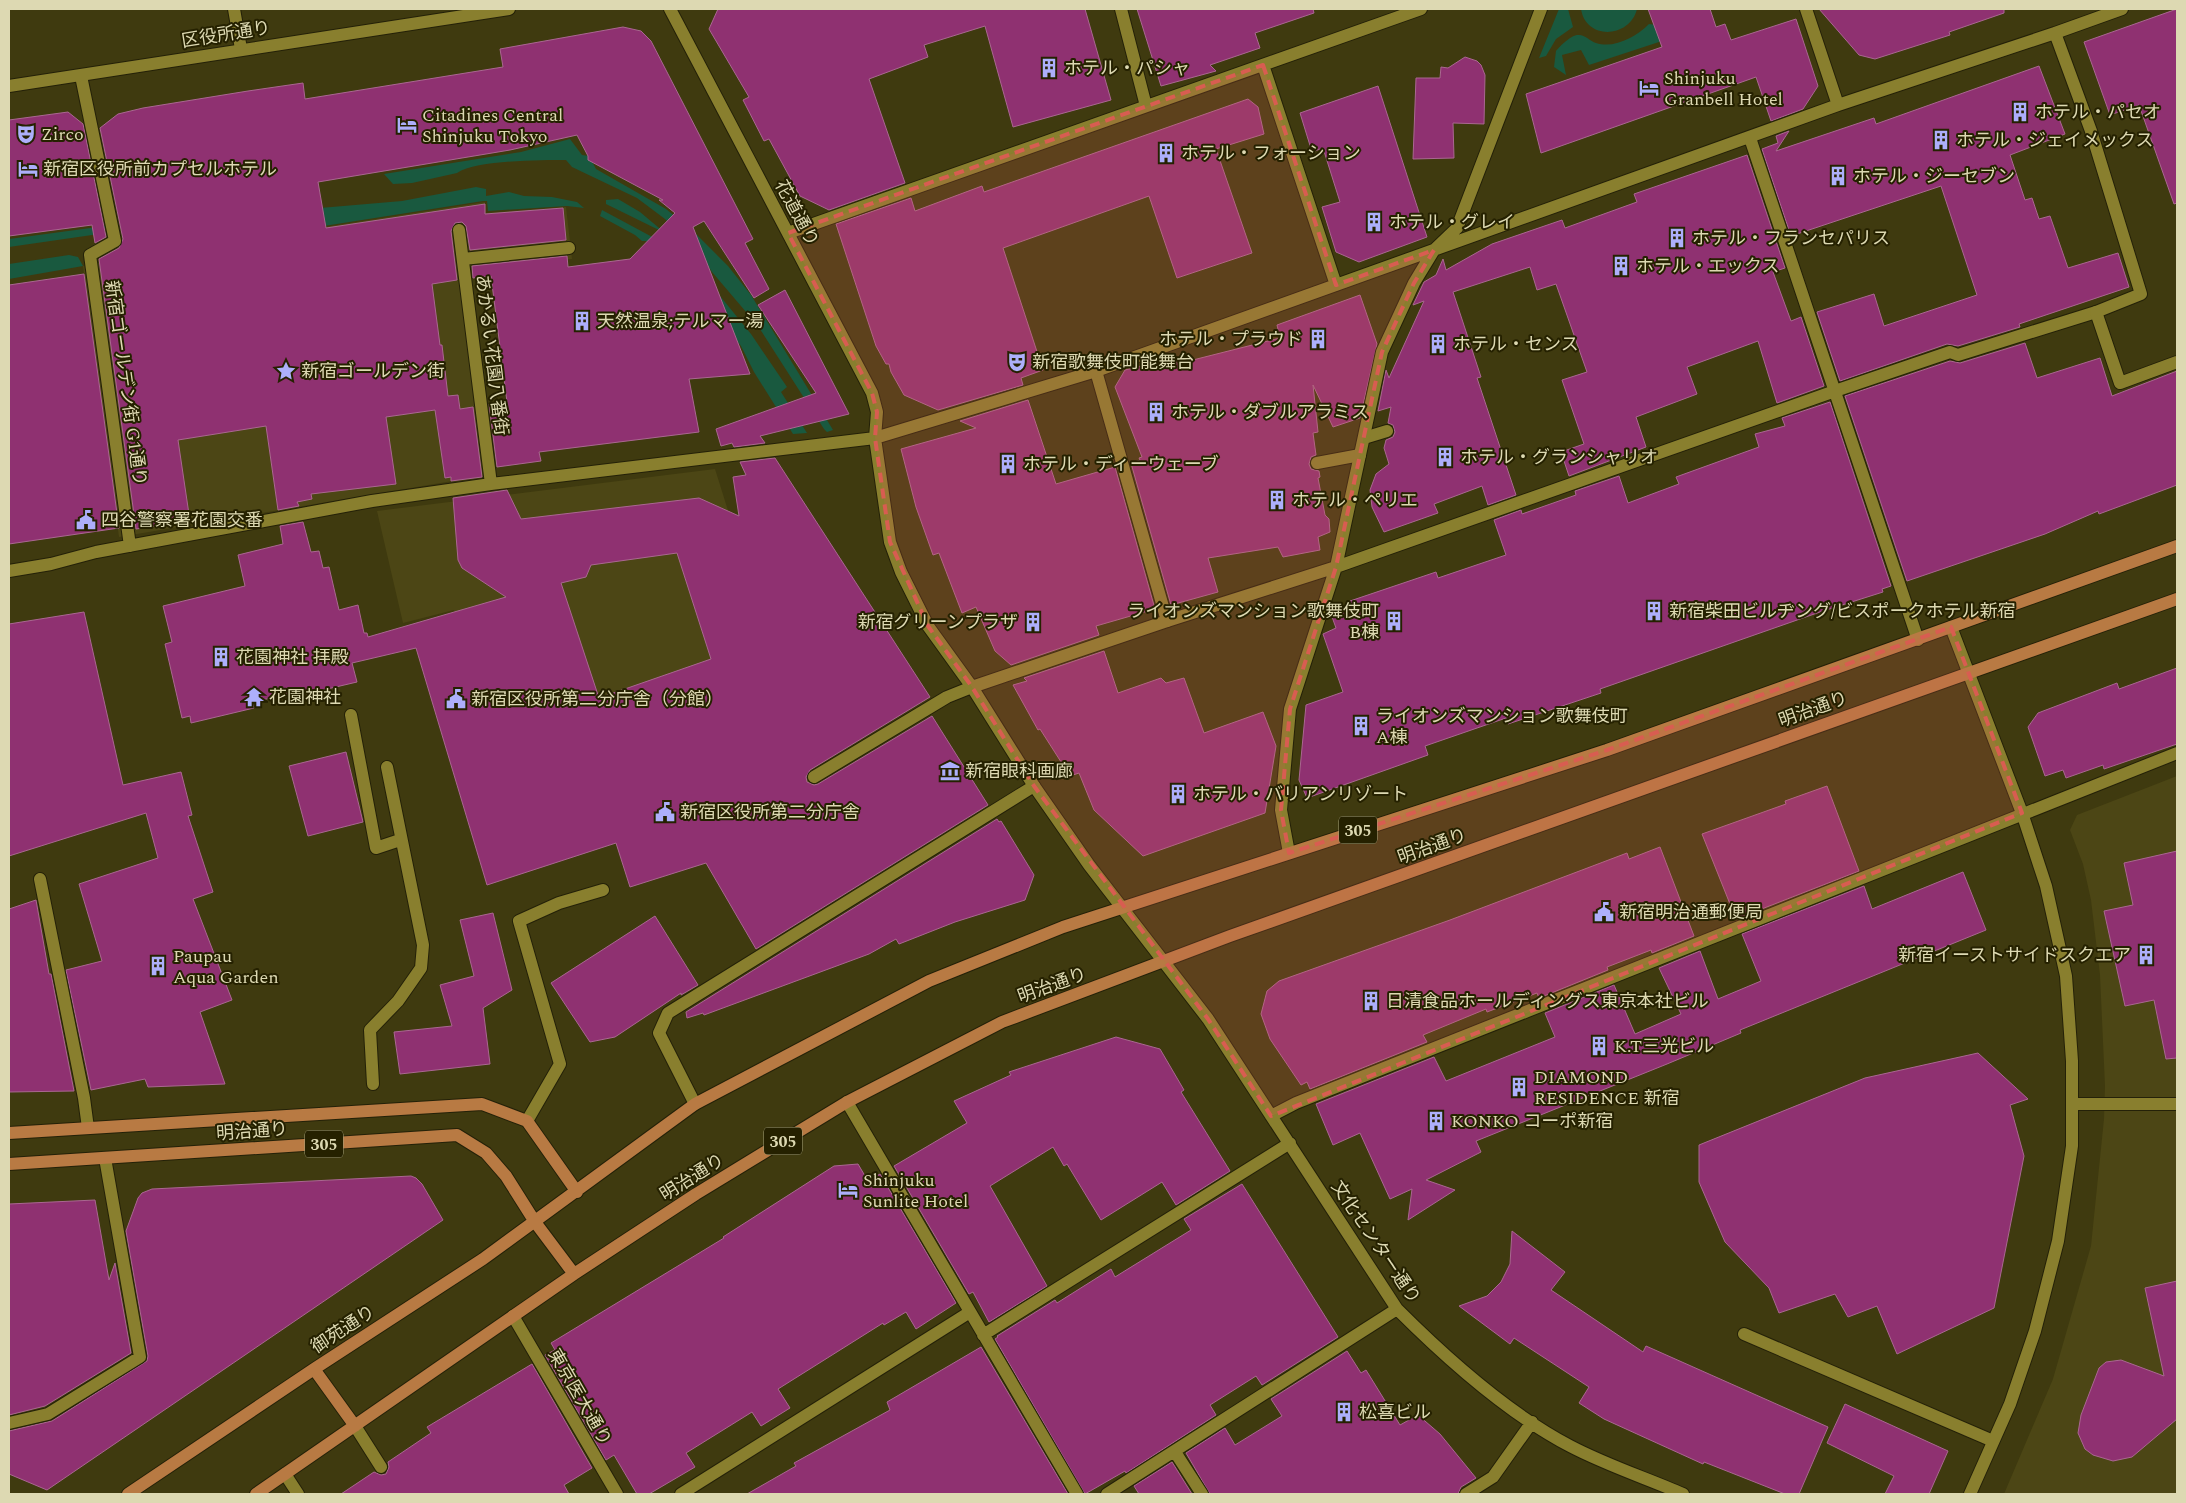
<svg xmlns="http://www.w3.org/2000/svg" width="2186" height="1503" viewBox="0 0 2186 1503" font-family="Spectral,'Noto Sans JP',serif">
<rect width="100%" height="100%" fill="#3f3a0f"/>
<path fill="#4c4615" d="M485,202L486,213L566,207L572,259L462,267L488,475L119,537L83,266L107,261Z
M715,469L821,807L513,784L454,610L403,623L377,511Z
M2177,776V1494H2004L2053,1379L2091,1246L2104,1119L2105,1086L2100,975L2091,900L2083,864L2070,830L2077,815Z"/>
<path fill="#19593f" d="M1559,9H1568L1573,27L1556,39L1546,56L1539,58Z
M1581,9H1637C1630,38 1586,41 1581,9Z
M1649,24L1657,25L1662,41L1589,65L1581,50L1562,55L1566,75L1554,67L1556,51C1560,46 1571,35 1578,35C1584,34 1590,41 1596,43C1614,49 1636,37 1649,24Z
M570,139L582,155L589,156L596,169L666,209L693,231L728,266L751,295L833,430L827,432L824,429L758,326L712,272L700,253L665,219L637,198L572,167L566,160C541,160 477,160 457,173L412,183L393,184L384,174L521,152Z
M476,187L486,189V196L509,192L524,196L552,197L577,202L584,208L567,206L488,211L487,201H483L171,250L320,208L402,201Z
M618,199L640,212L665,233L606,204V200Z
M602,210L656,239L682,270L646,241H642L635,235L600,216Z
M105,226L104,230L99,234L9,247V239Z
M69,255L78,257L83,266L9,279V264Z
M707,280L751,334L787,387L781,392L807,433L793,434L754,372L741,346L724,325Z"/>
<path fill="#8f3171" stroke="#aa6791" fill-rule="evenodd" d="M718,9H1085L1111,100L1013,127L985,26L924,45L928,57L869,79L905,183L829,210L800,196L769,139L764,141L743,100L749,97L709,29Z
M1137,9H1313L1314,13L1255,33L1260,48L1210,65L1216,71L1161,86Z
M1648,9H1710L1716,27L1725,24L1731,40L1796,19L1818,86L1803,109L1771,121L1756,77L1541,153L1526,94L1662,47Z
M1819,9H2004V13L1949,32L1950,35L1875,59L1859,55Z
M2177,9V203L2174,204L2139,105L2110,115L2084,42Z
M623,27L641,31L651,41L753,239L745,243L769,289L754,298L704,221L693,227L750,374L689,379L699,432L539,452L541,461L497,467L489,404L507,402L491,276L473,278L472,266L567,256L568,267L630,259L675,213L659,200H663L588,160V156L577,135L510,150L318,182L326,228L485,204V214L563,208L566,240L470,250L466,226L462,222L455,223L451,231L457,280L432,284L440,345H442L448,396L458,395L460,409L473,407L482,477L451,481V477L445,478L435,410L386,417L396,484L311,494L312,499L297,502L299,506L278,510L266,426L178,440L190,521L136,529L99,259L119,248L123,239L100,128L118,114L143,108L248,91L303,83L305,99L503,67L500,49Z
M1465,57L1477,61L1481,65L1485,75L1484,124L1453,123L1454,158L1413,159L1416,78H1440L1441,67L1448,68Z
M2039,66L2065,134L2010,155L2025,200L2032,198L2039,219L2050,216L2068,268L2118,253L2129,287L2019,324L2020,327L1958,346L1947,344L1840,381L1817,312L1874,294L1884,326L1977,295L1941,186L1791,236L1762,149L1778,143L1776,136L1789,131L1776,151L1874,118L1876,124Z
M1378,86L1427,237L1359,262L1336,252L1322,207L1340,202L1323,148L1312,152L1300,113Z
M1248,99L1258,107L1264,134L1216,149L1252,253L1177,278L1149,196L1003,248L1043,370L1021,378L1023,385L938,410L904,395L891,372L889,364H886L876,346L836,224L911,198L915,211L982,186L984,192Z
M68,112L83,124L106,237L95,243L92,225L9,236V120Z
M1747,155L1785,268L1773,272L1791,321L1801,317L1824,386L1777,403L1758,341L1687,367L1697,394L1636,417L1646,447L1569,476L1561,452L1584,444L1562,380L1587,372L1556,284L1537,290L1530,267L1453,292L1481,377L1477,378L1516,495L1488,505L1482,486L1434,504L1438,513L1384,532L1372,507L1370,490L1376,474L1389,464L1384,448L1386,440L1393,437L1395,432L1393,425L1388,423L1391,407L1378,411L1386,370L1389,378L1424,301L1413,305L1424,282L1436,275L1443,259L1446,270L1492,244L1562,220L1565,228L1637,202L1634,194Z
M84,274L119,528L9,544V285Z
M785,290L849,414L760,436L765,443L734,447L732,443L721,446L716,429L816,393L758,305Z
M1360,295L1377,344L1360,418L1333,427L1313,385L1318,432L1313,433L1316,455L1311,457L1309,464L1311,469L1319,471L1320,477L1318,478L1325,515L1329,519L1330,532L1318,537L1320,550L1283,557L1278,547L1208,558L1218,592L1171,605L1131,463L1140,460L1139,458L1142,457L1115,387L1125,370L1176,357L1177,364L1280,338L1277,325Z
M2025,343L2037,378L2100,358L2112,396L2177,371V485L2099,514L2098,511L2045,534L1907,581L1845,396L1950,361L1960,363Z
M1028,400L1056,484L1115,467L1155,609L1096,626L1099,635L1011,665L995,651L976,607L962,613L939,553L933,555L916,507L901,449L976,428L960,421Z
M1830,402L1891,586L1882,589L1883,592L1820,612L1600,689L1601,693L1508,724L1506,718L1425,746L1428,755L1307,798L1299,780L1306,705L1343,692L1323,634L1336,628L1331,614L1352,607L1350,601L1436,572L1438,578L1506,555L1494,520L1521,510L1522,514L1576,495L1575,491L1619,476L1628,503L1679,484L1676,477L1759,447L1755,434L1785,426L1782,418Z
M775,458L930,697L810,770L806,777L807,782L814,785L818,784L932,716L988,805L756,949L706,863L630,887L616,843L487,885L416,648L352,663L357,682L306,694L305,691L252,702L254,708L191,723L190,716L182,718L165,644L172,642L163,606L245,586L238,555L283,544L280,526L303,522L311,552L319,551L323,568L329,567L339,610L358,605L364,633H367L368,637L506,597L462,568L458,560L453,498L507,490L521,519L699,498L739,516L733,477L746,475L740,462ZM677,553L711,659L599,698L561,583L586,577L591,565Z
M84,612L123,785L181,772L192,815L188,816L213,892L193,899L232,1000L200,1012L225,1084L148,1087L145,1079L91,1090L66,970L102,961L79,884L158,858L146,813L9,856V624Z
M1104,651L1118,693L1161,678L1166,683L1184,678L1204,733L1263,712L1276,746L1265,813L1143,856L1094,810L1079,773L1070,776L1040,729L1038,730L1013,685L1027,681L1024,678Z
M2177,668V744L2104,769L2103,765L2066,778L2063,770L2045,776L2028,727L2038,713L2117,683L2119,689Z
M346,752L363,822L308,836L289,766Z
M1827,786L1859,871L1736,919L1702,834L1786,804L1785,801Z
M997,819L999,822L1001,821L1034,875L1025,900L955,922L899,944L896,939L869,954L704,1015L703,1013L687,1018L686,1012Z
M1660,847L1694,936L1652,953L1651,950L1607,967L1608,970L1539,998L1537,993L1487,1012L1486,1009L1423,1035L1427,1042L1310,1089L1307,1082L1301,1085L1270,1039L1261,1014L1267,991L1279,981L1450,920L1627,853L1629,859Z
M2177,851V1058L2166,1059L2154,1000L2125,1006L2104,911L2133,905L2124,863Z
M1963,872L1986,930L1740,1030L1741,1033L1667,1064L1476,1141L1481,1152L1426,1180L1455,1190L1408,1220L1412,1189L1390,1199L1360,1133L1333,1145L1316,1104L1434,1057L1446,1081L1555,1037L1545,1013L1614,985L1635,1034L1681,1014L1659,968L1700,951L1718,999L1761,981L1742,934L1864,886L1872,909Z
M36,900L49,974H51L74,1091L9,1092V909Z
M493,913L512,990L483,1008L490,1064L400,1074L394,1032L452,1026L440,985L474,976L460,920Z
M655,916L698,985L681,995V993L615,1037L590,1042L551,983Z
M1116,1037L1160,1049L1184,1090L1181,1092L1230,1171L1176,1205L1162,1182L1101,1220L1067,1164L1064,1166L1053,1147L990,1186L1047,1286L989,1322L973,1292L969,1294L894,1166L967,1123L954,1101L1011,1075L1009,1072Z
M1978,1053L2028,1099L2010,1105L2024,1156L1994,1308L1897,1354L1877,1306L1848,1317L1835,1294L1779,1313L1769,1288L1725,1242L1699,1182V1145L1865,1078Z
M858,1164L868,1181L880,1174L956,1303L916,1329L906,1312L884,1325L883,1323L778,1389L790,1408L761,1426L752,1412L686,1453L695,1467L649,1494H637L614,1455L606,1460L545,1355L555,1350L551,1343L724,1238L723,1237L834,1166Z
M411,1176L416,1178L422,1184L443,1220L47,1490L9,1474V1431L52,1421L147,1361L148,1356L126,1231L138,1198L142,1193L152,1189Z
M1242,1184L1338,1337L1262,1385L1256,1376L1210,1405L1216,1415L1126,1473L1125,1471L1085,1494L995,1339L998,1337L997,1336L1055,1300L1057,1303L1111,1269L1115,1277L1191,1230L1184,1219Z
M95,1200L109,1280L115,1263L131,1353L45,1406L9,1415V1204Z
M1512,1231L1565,1272L1551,1290L1643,1352L1646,1346L1828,1427L1799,1494H1785L1704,1462L1703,1464L1604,1419L1579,1403L1589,1387L1514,1338L1510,1344L1459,1306L1487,1296L1501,1282L1510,1264Z
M2177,1281V1419L2132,1457L2113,1461L2093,1455L2085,1449L2078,1433L2081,1415L2099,1368L2106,1362L2121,1360L2164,1376L2145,1288Z
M981,1347L1068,1494H747L796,1466L794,1463L890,1410L887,1402Z
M1347,1351L1361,1373L1366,1370L1400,1425L1418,1415L1440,1434L1476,1478L1461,1487L1458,1494H1210L1186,1453L1225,1428L1235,1445L1282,1416L1271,1399Z
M532,1364L592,1468L564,1485L569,1494H341L374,1472L381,1475L386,1474L389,1467L388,1462L431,1433L427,1427Z
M1845,1404L1948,1451L1929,1494H1885L1894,1476L1827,1443Z
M1172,1462L1192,1494H1139L1134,1486Z"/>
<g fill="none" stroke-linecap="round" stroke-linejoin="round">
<defs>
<path id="lane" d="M1096,371L1167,621
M1835,391L1950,352L1958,355L2096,312
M1364,438L1387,431
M1317,463L1360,455
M351,715L376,848L400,840
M814,777L947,697L972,687
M373,1084L370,1030L398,1001L421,968L423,945L387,767
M695,1104L659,1033L668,1013L1034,786
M2072,1104H2176
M527,1121L560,1064L519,921L559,903L603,890
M1744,1334L1993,1441
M355,1426L381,1467
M285,1474L298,1494"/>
<path id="street" d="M234,9L241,49
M670,9L872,393L877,412L875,438L890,542L901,572L928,626L972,687L1034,786L1089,865L1208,1019L1397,1309C1447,1359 1507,1413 1570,1446C1606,1465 1646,1478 1683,1494
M1121,9L1146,106
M1806,9L1838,105
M2055,33L2091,131L2141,294L2096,312L2120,383L2177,362
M1263,65L1336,285
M81,76L115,241L90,255L130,546
M1750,138L1918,640
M459,230L491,484
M788,233L1421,9
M463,259L569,248
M9,571L51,564L96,552L372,501L491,484L875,438L1096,371L1838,105L2055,33L2122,9
M972,687L1167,621L1336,567L1835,391
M1289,853L1281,810L1290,709L1336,567L1382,352L1414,283L1434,250L1457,228L1541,9
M40,879L84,1098L88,1128
M847,1102L1077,1494
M1271,1116L1296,1103L2177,753
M983,1335L1290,1143
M9,1423L48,1414L140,1357L105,1158
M1175,1452L1202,1494
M681,1494L970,1312
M1107,1494L1397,1309
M1466,1494L1493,1477L1532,1422"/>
<path id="secondary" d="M9,86L509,9
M1951,627L2022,813L2046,886L2066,976L2072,1061V1146L2058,1241L2035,1331L2010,1404L1970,1494
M513,1316L617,1494"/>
<path id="primary" d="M9,1133L482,1104L527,1121L577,1192
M9,1164L457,1135L486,1153L506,1176L535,1222L574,1274
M314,1369L355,1426
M128,1494L314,1369L483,1259L695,1104L929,981L1063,927L1607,750L2177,546
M256,1494L574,1274L696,1194L847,1102L1002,1022L1230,936L2177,599"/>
</defs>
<use href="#lane" stroke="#242108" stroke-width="14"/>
<use href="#street" stroke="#242108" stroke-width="14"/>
<use href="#secondary" stroke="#242108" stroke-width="14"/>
<use href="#primary" stroke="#242108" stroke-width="14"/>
<use href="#lane" stroke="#897f2e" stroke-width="12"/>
<use href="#street" stroke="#897f2e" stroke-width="12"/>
<use href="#secondary" stroke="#897f2e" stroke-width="12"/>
<use href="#primary" stroke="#b87a43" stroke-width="12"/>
</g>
<path fill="#d85d51" fill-opacity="0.2" stroke="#d85d51" stroke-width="4" stroke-dasharray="10 6" stroke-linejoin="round" d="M1263,65L1336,285L1434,250L1414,283L1382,352L1336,567L1290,709L1281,810L1289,853L1607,750L1951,627L2022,813L1271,1116L1208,1019L1034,786L972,687L928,626L890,542L875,438L877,412L872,393L788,233Z"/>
<defs>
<symbol id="building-bare" viewBox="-9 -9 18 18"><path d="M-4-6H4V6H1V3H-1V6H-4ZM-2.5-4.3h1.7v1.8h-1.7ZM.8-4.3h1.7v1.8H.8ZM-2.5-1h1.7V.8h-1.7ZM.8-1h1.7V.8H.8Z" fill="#adaffb" stroke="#252100" stroke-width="2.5" paint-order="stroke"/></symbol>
<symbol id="hotel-bare" viewBox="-9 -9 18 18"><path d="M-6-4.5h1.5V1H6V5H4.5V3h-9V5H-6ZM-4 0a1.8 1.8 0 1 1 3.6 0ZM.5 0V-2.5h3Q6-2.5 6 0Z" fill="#adaffb" stroke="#252100" stroke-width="2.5" paint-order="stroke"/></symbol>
<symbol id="theatre-bare" viewBox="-9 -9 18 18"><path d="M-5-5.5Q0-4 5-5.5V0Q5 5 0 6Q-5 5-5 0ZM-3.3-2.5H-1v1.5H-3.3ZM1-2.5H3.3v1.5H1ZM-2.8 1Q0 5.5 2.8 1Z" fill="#adaffb" stroke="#252100" stroke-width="2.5" paint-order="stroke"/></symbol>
<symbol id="sight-bare" viewBox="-9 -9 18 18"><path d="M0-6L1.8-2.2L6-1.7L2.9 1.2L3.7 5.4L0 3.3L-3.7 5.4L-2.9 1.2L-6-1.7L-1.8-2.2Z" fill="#adaffb" stroke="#252100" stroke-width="2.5" paint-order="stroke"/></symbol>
<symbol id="civic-bare" viewBox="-9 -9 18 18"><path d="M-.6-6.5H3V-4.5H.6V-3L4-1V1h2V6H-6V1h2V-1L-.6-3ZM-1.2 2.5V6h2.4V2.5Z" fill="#adaffb" stroke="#252100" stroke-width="2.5" paint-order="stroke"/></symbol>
<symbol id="temple-bare" viewBox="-9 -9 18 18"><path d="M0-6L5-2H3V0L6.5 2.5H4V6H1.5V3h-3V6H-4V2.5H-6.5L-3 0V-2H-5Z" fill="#adaffb" stroke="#252100" stroke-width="2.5" paint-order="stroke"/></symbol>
<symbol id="museum-bare" viewBox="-9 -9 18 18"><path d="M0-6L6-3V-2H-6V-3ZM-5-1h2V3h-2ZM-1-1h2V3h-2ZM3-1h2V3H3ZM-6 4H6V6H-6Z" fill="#adaffb" stroke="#252100" stroke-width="2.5" paint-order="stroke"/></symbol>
</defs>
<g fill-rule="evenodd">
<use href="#building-bare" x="1035" y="54" width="28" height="28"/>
<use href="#hotel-bare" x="1635" y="74" width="28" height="28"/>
<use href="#building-bare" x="2006" y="98" width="28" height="28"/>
<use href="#hotel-bare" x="393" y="111" width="28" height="28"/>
<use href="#theatre-bare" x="12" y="120" width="28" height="28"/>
<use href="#building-bare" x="1927" y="126" width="28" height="28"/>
<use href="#building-bare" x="1152" y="139" width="28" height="28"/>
<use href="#hotel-bare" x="14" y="155" width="28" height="28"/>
<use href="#building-bare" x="1824" y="162" width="28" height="28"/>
<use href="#building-bare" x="1360" y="208" width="28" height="28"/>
<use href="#building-bare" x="1663" y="224" width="28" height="28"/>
<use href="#building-bare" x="1607" y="252" width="28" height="28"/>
<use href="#building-bare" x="568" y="307" width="28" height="28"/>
<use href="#building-bare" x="1304" y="325" width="28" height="28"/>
<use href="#building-bare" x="1424" y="330" width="28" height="28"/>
<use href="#theatre-bare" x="1003" y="348" width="28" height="28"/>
<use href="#sight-bare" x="272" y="357" width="28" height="28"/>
<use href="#building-bare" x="1142" y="398" width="28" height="28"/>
<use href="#building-bare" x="1431" y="443" width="28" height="28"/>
<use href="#building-bare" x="994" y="450" width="28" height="28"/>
<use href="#building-bare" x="1263" y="486" width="28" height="28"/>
<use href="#civic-bare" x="72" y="506" width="28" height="28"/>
<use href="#building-bare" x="1640" y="597" width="28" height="28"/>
<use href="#building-bare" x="1380" y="607" width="28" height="28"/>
<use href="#building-bare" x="1019" y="608" width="28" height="28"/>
<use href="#building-bare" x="207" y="643" width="28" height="28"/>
<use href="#temple-bare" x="240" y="683" width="28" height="28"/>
<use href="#civic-bare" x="442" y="685" width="28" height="28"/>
<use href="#building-bare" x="1347" y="712" width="28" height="28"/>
<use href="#museum-bare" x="936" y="757" width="28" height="28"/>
<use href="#building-bare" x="1164" y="780" width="28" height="28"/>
<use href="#civic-bare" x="651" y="798" width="28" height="28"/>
<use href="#civic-bare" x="1590" y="898" width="28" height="28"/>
<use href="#building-bare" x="2132" y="941" width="28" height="28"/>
<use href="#building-bare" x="144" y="952" width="28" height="28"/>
<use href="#building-bare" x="1357" y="987" width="28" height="28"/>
<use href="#building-bare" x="1585" y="1032" width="28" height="28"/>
<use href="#building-bare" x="1505" y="1073" width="28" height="28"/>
<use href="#building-bare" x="1422" y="1107" width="28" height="28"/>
<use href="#hotel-bare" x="834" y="1176" width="28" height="28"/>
<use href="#building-bare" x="1330" y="1398" width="28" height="28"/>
</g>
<g text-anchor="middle" stroke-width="4" stroke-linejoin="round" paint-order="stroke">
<g fill="#252100" stroke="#a6a27d" stroke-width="1">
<rect x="1339" y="816.5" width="38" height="27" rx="4"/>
<rect x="764" y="1127.5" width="38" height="27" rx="4"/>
<rect x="305" y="1130.5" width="38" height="27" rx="4"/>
</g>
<g font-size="16" font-weight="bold" fill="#ddd9b2">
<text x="1358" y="836">305</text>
<text x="783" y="1147">305</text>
<text x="324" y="1150">305</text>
</g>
<g font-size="18" fill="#ddd9b2" stroke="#252100">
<text transform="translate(226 34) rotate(-9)" y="6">区役所通り</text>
<text transform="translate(797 213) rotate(62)" y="6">花道通り</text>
<text transform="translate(492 355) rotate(83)" y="6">あかるい花園八番街</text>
<text transform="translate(126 383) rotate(82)" y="6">新宿ゴールデン街 G1通り</text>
<text transform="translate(1813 709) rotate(-20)" y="6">明治通り</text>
<text transform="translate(1432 846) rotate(-20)" y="6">明治通り</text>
<text transform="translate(1052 985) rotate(-20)" y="6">明治通り</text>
<text transform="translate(252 1131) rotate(-4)" y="6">明治通り</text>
<text transform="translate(692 1177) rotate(-32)" y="6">明治通り</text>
<text transform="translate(1376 1242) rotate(56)" y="6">文化センター通り</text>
<text transform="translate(343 1329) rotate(-33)" y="6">御苑通り</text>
<text transform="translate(580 1397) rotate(60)" y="6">東京医大通り</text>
</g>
<g font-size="18" fill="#ddd9b2" stroke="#252100" text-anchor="start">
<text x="1064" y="74">ホテル・パシャ</text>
<text x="1664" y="84">Shinjuku<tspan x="1664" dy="21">Granbell Hotel</tspan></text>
<text x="2035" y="118">ホテル・パセオ</text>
<text x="422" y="121">Citadines Central<tspan x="422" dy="21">Shinjuku Tokyo</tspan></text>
<text x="41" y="140">Zirco</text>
<text x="1956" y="146">ホテル・ジェイメックス</text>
<text x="1181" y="159">ホテル・フォーション</text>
<text x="43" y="175">新宿区役所前カプセルホテル</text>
<text x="1853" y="182">ホテル・ジーセブン</text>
<text x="1389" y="228">ホテル・グレイ</text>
<text x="1692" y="244">ホテル・フランセパリス</text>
<text x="1636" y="272">ホテル・エックス</text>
<text x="597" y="327">天然温泉;テルマー湯</text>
<text x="1303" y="345" text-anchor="end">ホテル・プラウド</text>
<text x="1453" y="350">ホテル・センス</text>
<text x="1032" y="368">新宿歌舞伎町能舞台</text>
<text x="301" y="377">新宿ゴールデン街</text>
<text x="1171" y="418">ホテル・ダブルアラミス</text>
<text x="1460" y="463">ホテル・グランシャリオ</text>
<text x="1023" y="470">ホテル・ディーウェーブ</text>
<text x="1292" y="506">ホテル・ペリエ</text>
<text x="101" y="526">四谷警察署花園交番</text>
<text x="1379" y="617" text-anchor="end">ライオンズマンション歌舞伎町<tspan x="1379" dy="21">B棟</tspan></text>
<text x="1669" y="617">新宿柴田ビルヂング/ビスポークホテル新宿</text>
<text x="1018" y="628" text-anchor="end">新宿グリーンプラザ</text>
<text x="236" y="663">花園神社 拝殿</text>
<text x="269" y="703">花園神社</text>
<text x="471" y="705">新宿区役所第二分庁舎（分館）</text>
<text x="1376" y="722">ライオンズマンション歌舞伎町<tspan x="1376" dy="21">A棟</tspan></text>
<text x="965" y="777">新宿眼科画廊</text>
<text x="1193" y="800">ホテル・バリアンリゾート</text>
<text x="680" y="818">新宿区役所第二分庁舎</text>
<text x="1619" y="918">新宿明治通郵便局</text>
<text x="2131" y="961" text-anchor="end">新宿イーストサイドスクエア</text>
<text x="173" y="962">Paupau<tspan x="173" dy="21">Aqua Garden</tspan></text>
<text x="1386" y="1007">日清食品ホールディングス東京本社ビル</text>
<text x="1614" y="1052">K.T三光ビル</text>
<text x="1534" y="1083">DIAMOND<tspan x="1534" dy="21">RESIDENCE 新宿</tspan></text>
<text x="1451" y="1127">KONKO コーポ新宿</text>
<text x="863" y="1186">Shinjuku<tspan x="863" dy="21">Sunlite Hotel</tspan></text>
<text x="1359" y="1418">松喜ビル</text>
</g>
</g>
<rect width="2186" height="1503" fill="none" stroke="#ddd9b2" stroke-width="20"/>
</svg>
